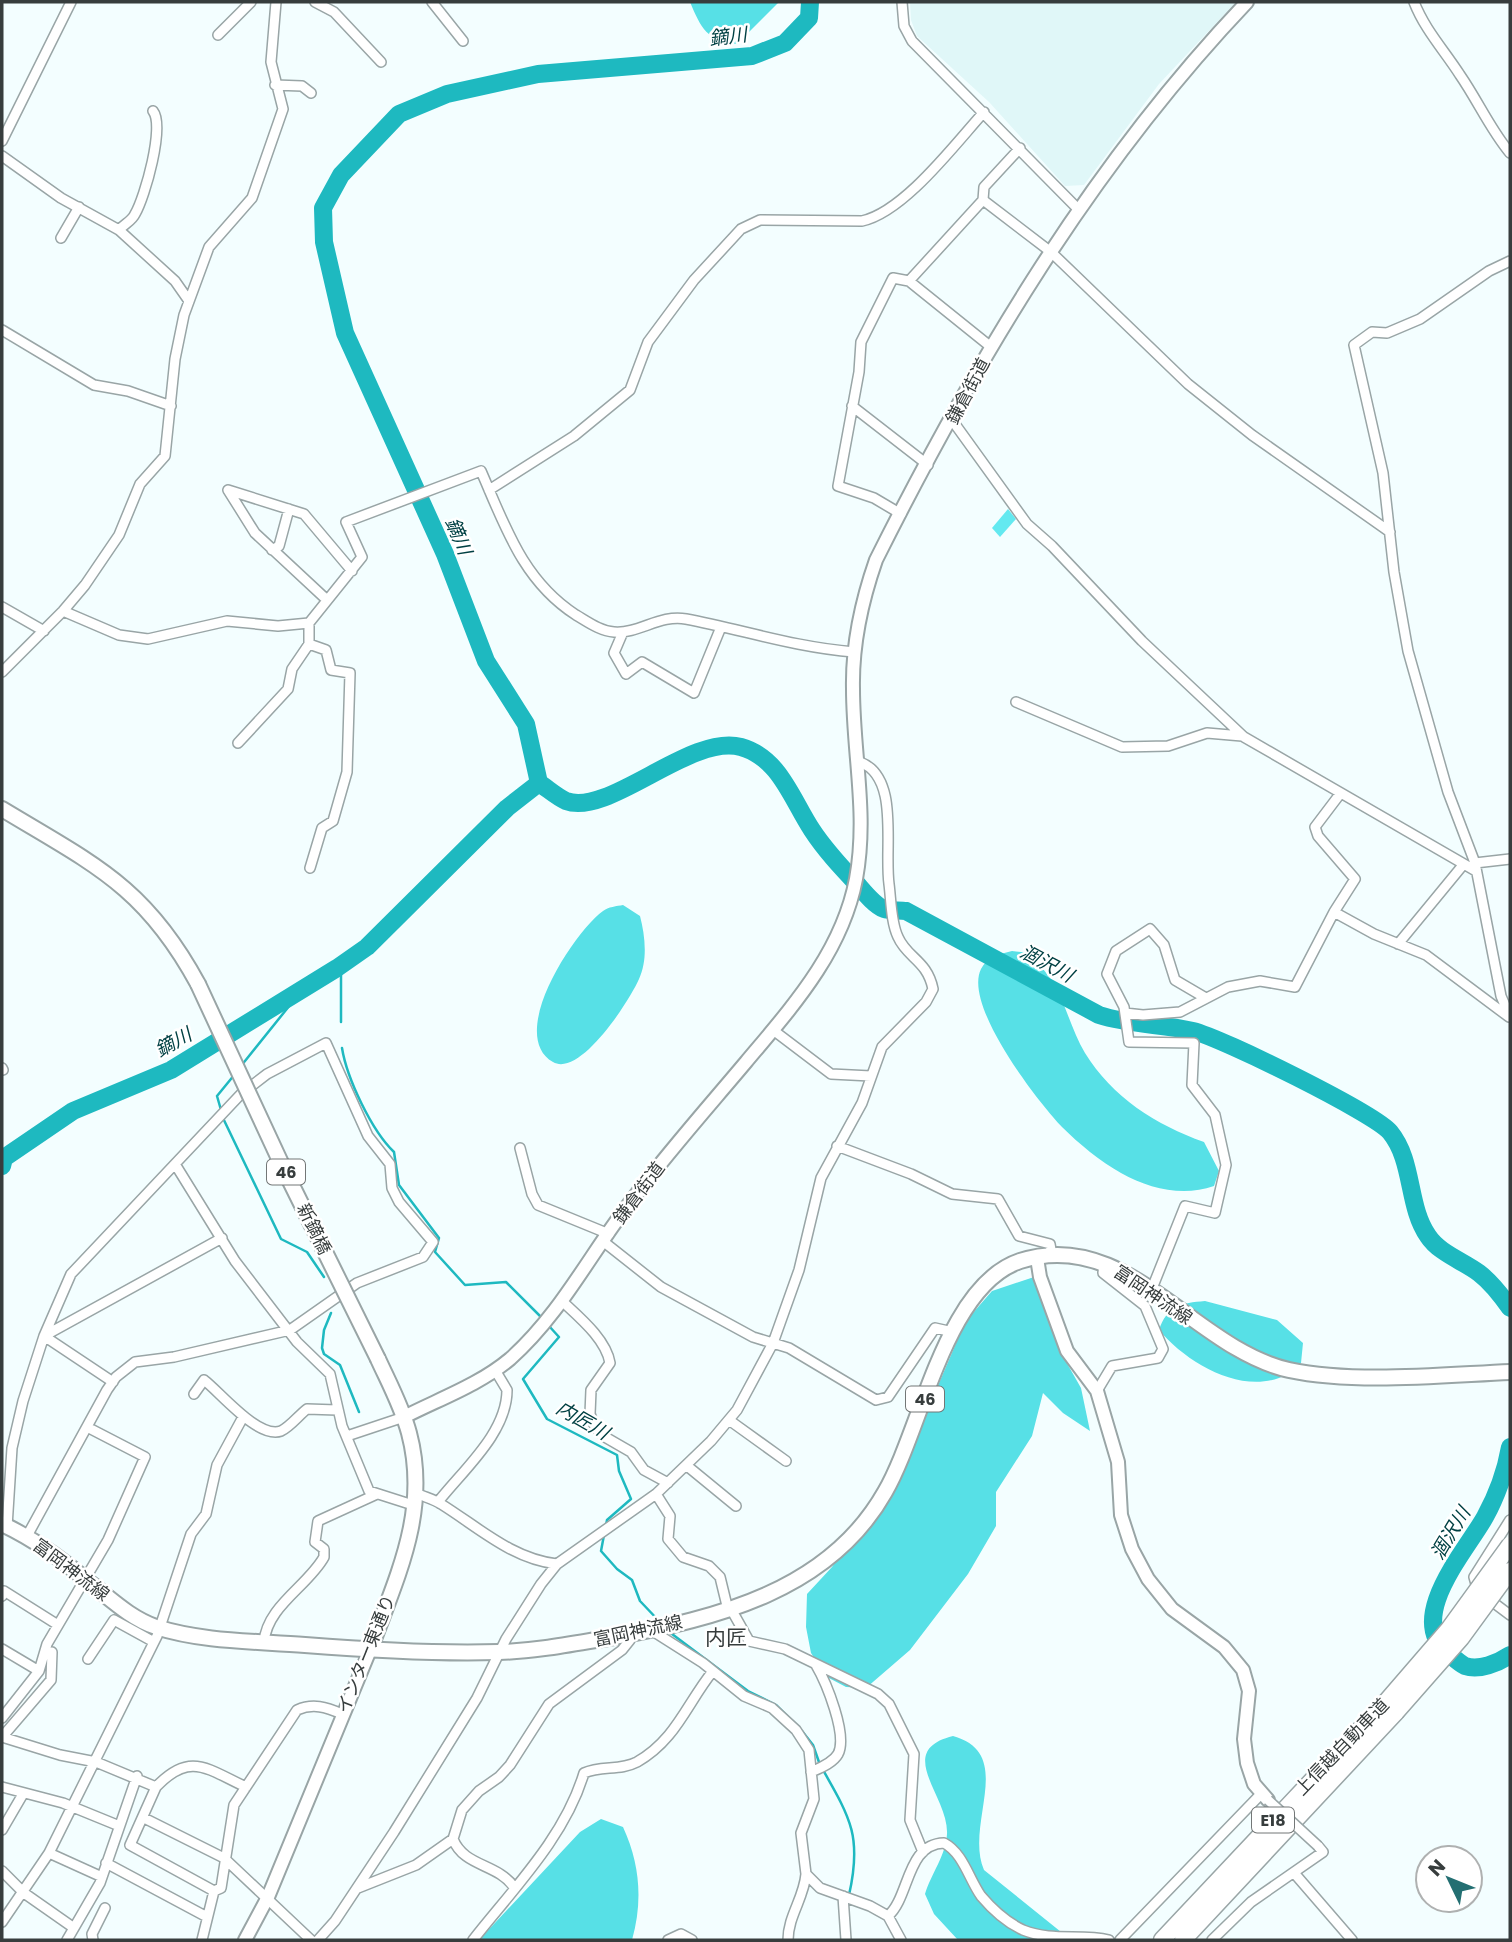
<svg xmlns="http://www.w3.org/2000/svg" width="1512" height="1942" viewBox="0 0 1512 1942" font-family="Poppins,'Noto Sans JP',sans-serif">
<rect width="100%" height="100%" fill="#f3feff"/>
<path fill="#e0f7f8" d="M910,2H1236L1159,84L1084,185L1065,186L989,102L917,36L911,20Z"/>
<path fill="#63e9f0" d="M1008,509L1016,519L1000,537L992,528Z"/>
<path fill="#57e0e6" d="M690,2H779L737,44C707,41 701,28 690,2Z
M623,905L640,916C645,935 648,960 639,979C630,1000 580,1078 553,1062C506,1035 574,932 603,911C608,907 617,906 623,905Z
M1012,951L1031,953C1039,965 1050,976 1056,988C1067,1009 1073,1033 1085,1053C1112,1097 1156,1125 1204,1142L1219,1171L1214,1186C1183,1197 1150,1189 1121,1173C1100,1161 1079,1144 1062,1127C1037,1101 963,1005 981,969C987,957 999,954 1012,951Z
M1034,1277L1060,1351L1081,1388L1090,1431L1063,1413L1043,1393L1032,1436L996,1492V1526L968,1574L910,1650L866,1688L846,1687L827,1677L811,1653L806,1627L807,1594L832,1567L904,1465L960,1334L972,1314L992,1291Z
M1205,1301L1277,1320L1303,1343L1301,1363C1295,1367 1287,1375 1279,1378C1237,1393 1185,1361 1159,1330C1167,1306 1181,1303 1205,1301Z
M953,1736C1017,1754 964,1824 984,1870L1071,1940H958L934,1914L925,1894C931,1874 946,1855 947,1834C949,1796 893,1751 953,1736Z
M601,1819L623,1827C640,1864 643,1901 632,1940H479L580,1832Z"/>
<g fill="none" stroke-linecap="round" stroke-linejoin="round">
<path stroke="#1eb9c0" stroke-width="2.5" d="M341,966V1022
M342,1048C347,1079 372,1131 394,1152L399,1185L439,1238L435,1252L465,1285L506,1282L542,1318
M241,1066L302,990
M221,1110L217,1096L235,1074
M222,1116L281,1239L307,1252L324,1277
M331,1313L324,1330L322,1348L324,1354L340,1365L359,1412
M549,1326L559,1337L523,1379L547,1419L617,1455L619,1471L631,1499L607,1520L606,1525
M604,1535L601,1551L617,1569L632,1580L640,1601L659,1621
M668,1631L748,1691L776,1705L792,1721
M802,1731L813,1745L820,1765
M823,1770C851,1819 862,1838 849,1895"/>
<path stroke="#1eb9c0" stroke-width="18" d="M539,783C547,788 557,797 566,801C609,817 691,733 741,747C780,758 792,800 812,830C825,850 841,867 857,884C864,892 874,905 884,909C890,911 900,910 906,911L1099,1015C1130,1025 1162,1024 1193,1031C1222,1038 1374,1113 1390,1132C1414,1161 1407,1206 1428,1236C1439,1253 1463,1261 1479,1273C1492,1283 1501,1295 1510,1308
M539,783L526,724L486,661L445,554L345,333L324,242L323,208L341,175L399,114L447,94L538,74L752,56L785,43L809,18L810,2
M2,1166L4,1158L73,1111L171,1070L337,968L367,947L507,808L539,783
M1510,1447C1506,1470 1496,1497 1485,1517C1466,1551 1405,1618 1448,1653C1453,1657 1459,1663 1465,1666C1479,1671 1498,1663 1510,1655"/>
<defs>
<path id="street" d="M315,2L334,12L381,62
M432,2L463,41
M902,2L904,26L912,41L1079,210
M1414,2C1425,30 1444,50 1460,75C1478,101 1490,129 1510,153
M218,35L251,2
M275,85L302,86L311,93
M2,141L71,2
M1020,148L984,187L983,200L1051,252L1188,384L1252,435L1390,532
M2,156L61,198L119,230L175,281L189,301
M119,230C124,224 132,221 135,214C145,197 165,126 153,111
M61,238L79,207
M1510,261L1489,271L1420,319L1387,333L1372,332L1354,345L1383,473L1394,572L1408,651L1448,792L1475,863L1501,996L1510,1017
M909,281L991,347
M2,330L94,385L128,391L171,406
M852,406L928,465
M952,420L1027,524L1052,546L1142,641L1244,737L1476,871
M489,490L574,436L630,390L648,342L694,280L741,229L760,220L862,221C904,212 955,144 984,112
M901,514L874,498L838,486L859,372L861,342L893,278L909,281L983,200
M272,550L279,546L289,509
M327,600L255,533L228,490L304,514L352,571
M2,607L44,631
M63,611L119,635L148,639L227,621L278,626L309,623L362,557L346,522L481,471C505,526 523,581 576,615C588,622 600,631 614,632C639,634 660,614 686,619C744,630 794,647 854,652
M623,632L614,653L626,674L642,662L694,693L721,627
M309,644L326,650L331,670L350,673L347,772L333,821L322,828L310,868
M2,672L63,611L85,585L119,535L140,484L165,456L175,359L184,315L209,247L252,198L283,109L271,62L276,2
M1016,702L1122,747L1168,746L1207,733L1242,736
M238,743L288,689L292,669L309,644V623
M1475,863L1510,859
M1334,912L1355,879L1318,836L1315,827L1340,794
M1398,944L1463,865
M1125,1013L1143,1015L1180,1012L1228,987L1260,981L1295,987L1334,912L1374,934L1426,955L1509,1017
M773,1030L831,1074L871,1076
M2,1068L3,1070
M837,1146L911,1174L952,1194L998,1199L1019,1236L1050,1244L1052,1255
M520,1148L532,1194L538,1205L609,1234
M175,1164L235,1261L297,1342L330,1374L342,1426L369,1491L416,1506
M604,1242L661,1287L753,1337L789,1348L876,1400L888,1397L935,1328L953,1332
M1151,1291L1185,1206L1215,1213L1226,1165L1215,1115L1192,1085L1194,1043L1129,1042L1124,1007L1107,974L1116,951L1150,929L1164,945L1175,980L1204,997
M562,1301C579,1317 606,1339 610,1363L591,1390L590,1414L595,1427L605,1437L631,1452L644,1470L668,1483
M44,1336L222,1238
M44,1336L113,1382
M1097,1391L1112,1366L1158,1358L1163,1349L1145,1306L1103,1273L1104,1263
M194,1394L204,1380C221,1393 258,1439 281,1431C290,1427 299,1415 307,1409L337,1410
M729,1420L786,1461
M347,1436L404,1417
M686,1465L736,1506
M416,1493C424,1497 434,1499 441,1504C478,1527 512,1559 557,1564
M656,1494L670,1516L668,1539L683,1557L709,1566L720,1577L728,1610
M438,1502C463,1470 507,1433 507,1390L495,1370
M1510,1520L1474,1577L1478,1591L1510,1615
M7,1527L12,1448L23,1401L44,1336L71,1274L241,1094L267,1074L326,1043L368,1136L390,1164L392,1188L399,1202L433,1242L423,1257L357,1283L290,1330L174,1357L135,1362L116,1377L107,1390L27,1536
M2,1596L4,1591L58,1625
M731,1609L749,1641L785,1649L878,1694L889,1704L914,1754L910,1820L923,1852
M651,1630L703,1663L744,1696L772,1708L796,1730L809,1750L814,1799L801,1833L806,1874L820,1888L870,1906L888,1916L901,1940
M264,1642C267,1606 308,1586 324,1557V1549L315,1542L318,1521L377,1494
M2,1649L39,1671
M88,1659L114,1620L154,1642
M2,1718L39,1671L47,1644L108,1540L145,1457L87,1427
M3,1736L51,1680L52,1652
M2,1737L60,1755L96,1762L156,1787L130,1845L214,1891
M811,1772C820,1768 833,1763 838,1754C848,1735 826,1682 816,1665
M2,1787L63,1803L117,1825
M156,1787C190,1751 207,1769 246,1787
M144,1818L224,1858L311,1940
M2,1830L23,1794
M453,1839C464,1867 497,1863 514,1887
M49,1853L102,1877
M106,1863L207,1917
M2,1871L24,1893L74,1928
M1295,1874L1352,1940
M358,1888L416,1865L453,1839L462,1810L479,1791L499,1777L510,1765L549,1704L622,1650L630,1640L629,1634
M843,1896L846,1940
M888,1916C910,1897 906,1844 944,1843C963,1853 969,1879 981,1896C992,1909 1008,1923 1023,1930C1053,1942 1081,1933 1109,1940
M2,1922L49,1853L157,1636L191,1534L206,1514L217,1465L243,1417
M67,1940L100,1883L137,1776
M93,1940L92,1934L105,1908
M202,1940L214,1891L221,1888L234,1805L297,1710C313,1703 326,1707 342,1714
M318,1940L335,1921L394,1832L477,1698L506,1639L541,1584L557,1564L656,1494L711,1441L737,1410L773,1343L799,1270L821,1178L862,1103L882,1047L926,1002L933,989C927,960 907,958 898,937C891,923 891,899 889,884C884,847 900,777 860,762
M473,1940C513,1889 565,1837 584,1773C601,1765 620,1771 637,1762C676,1740 687,1703 713,1671
M668,1940L681,1934L692,1940
M788,1940C788,1916 804,1898 806,1874
M1120,1940L1261,1794
M1212,1940L1251,1902L1323,1852L1318,1846"/>
<path id="secondary" d="M1037,1258L1040,1277L1067,1351L1097,1391L1118,1462L1121,1515L1132,1549L1148,1579L1172,1609L1224,1647L1243,1670L1249,1691L1244,1739L1247,1763L1254,1784L1268,1800
M404,1417C439,1399 479,1385 510,1359C562,1313 592,1250 635,1196C670,1150 709,1106 746,1062C793,1006 842,952 856,879C868,814 853,754 853,689C852,644 861,603 876,560C976,360 1092,165 1247,2
M245,1940L268,1897L370,1650"/>
<path id="primary" d="M2,809C93,864 145,886 198,984
M2,1524C34,1539 63,1560 90,1583C111,1599 130,1618 156,1627C203,1642 255,1641 305,1645C369,1650 435,1654 499,1652C538,1651 576,1643 614,1637C717,1618 829,1591 885,1492C922,1428 945,1286 1020,1261C1126,1226 1194,1349 1289,1370C1355,1384 1442,1375 1510,1372
M370,1650C396,1578 430,1512 409,1433C402,1407 389,1383 378,1359"/>
<path id="highway" d="M1162,1940L1386,1702
M1183,1940L1396,1712"/>
</defs>
<use href="#street" stroke="#99a5a6" stroke-width="12"/>
<use href="#secondary" stroke="#99a5a6" stroke-width="16"/>
<use href="#primary" stroke="#99a5a6" stroke-width="18"/>
<use href="#highway" stroke="#99a5a6" stroke-width="19"/>
<use href="#street" stroke="#fff" stroke-width="9"/>
<use href="#secondary" stroke="#fff" stroke-width="12"/>
<use href="#primary" stroke="#fff" stroke-width="14"/>
<use href="#highway" stroke="#fff" stroke-width="16"/>
<defs>
<path id="street-bridge" d="M1268,1800L1318,1846"/>
<path id="primary-bridge" d="M198,984L281,1163L378,1359"/>
<path id="highway-bridge" d="M1386,1702L1449,1629L1510,1545
M1396,1712L1461,1638L1510,1571"/>
</defs>
<use href="#street-bridge" stroke="#99a5a6" stroke-width="12" stroke-linecap="butt"/>
<use href="#primary-bridge" stroke="#99a5a6" stroke-width="18" stroke-linecap="butt"/>
<use href="#highway-bridge" stroke="#99a5a6" stroke-width="19" stroke-linecap="butt"/>
<use href="#street-bridge" stroke="#fff" stroke-width="9"/>
<use href="#primary-bridge" stroke="#fff" stroke-width="14"/>
<use href="#highway-bridge" stroke="#fff" stroke-width="16"/>
</g>
<g text-anchor="middle" stroke-width="5" stroke-linejoin="round" paint-order="stroke">
<g fill="#fff" stroke="#737777" stroke-width="2">
<rect x="267" y="1159.5" width="38" height="25" rx="5"/>
<rect x="906" y="1386.5" width="38" height="25" rx="5"/>
<rect x="1252" y="1807.5" width="42" height="25" rx="5"/>
</g>
<g font-size="16" font-weight="bold" fill="#373d3d">
<text x="286" y="1178">46</text>
<text x="925" y="1405">46</text>
<text x="1273" y="1826">E18</text>
</g>
<g font-size="18" fill="#373d3d" stroke="#fff">
<text transform="translate(968 391) rotate(-62)" y="6">鎌倉街道</text>
<text transform="translate(639 1193) rotate(-53)" y="6">鎌倉街道</text>
<text transform="translate(314 1229) rotate(64)" y="6">新鏑橋</text>
<text transform="translate(1153 1295) rotate(34)" y="6">富岡神流線</text>
<text transform="translate(71 1570) rotate(37)" y="6">富岡神流線</text>
<text transform="translate(638 1631) rotate(-12)" y="6">富岡神流線</text>
<text transform="translate(366 1654) rotate(-68)" y="6">インター東通り</text>
<text transform="translate(1342 1747) rotate(-46)" y="6">上信越自動車道</text>
</g>
<g font-size="19" font-style="italic" fill="#004043" stroke="#fff">
<text transform="translate(728 36) rotate(-7)" y="7">鏑川</text>
<text transform="translate(459 536) rotate(67)" y="7">鏑川</text>
<text transform="translate(1047 963) rotate(28)" y="7">涸沢川</text>
<text transform="translate(173 1042) rotate(-29)" y="7">鏑川</text>
<text transform="translate(583 1420) rotate(30)" y="7">内匠川</text>
<text transform="translate(1450 1533) rotate(-59)" y="7">涸沢川</text>
</g>
<g font-size="21" fill="#373d3d" stroke="#fff">
<text x="726" y="1645">内匠</text>
</g>
</g>
<rect width="1512" height="1942" fill="none" stroke="#373d3d" stroke-width="7"/>
<g transform="translate(1449 1879) rotate(313)"><circle r="33" fill="#ffffff" stroke="#afb1b1" stroke-width="2"/>
<path d="M0-5L12 26L0 18L-12 26Z" fill="#236f72"/>
<text y="-10" font-size="19" font-weight="bold" text-anchor="middle" fill="#373d3d">N</text>
</g>
</svg>
